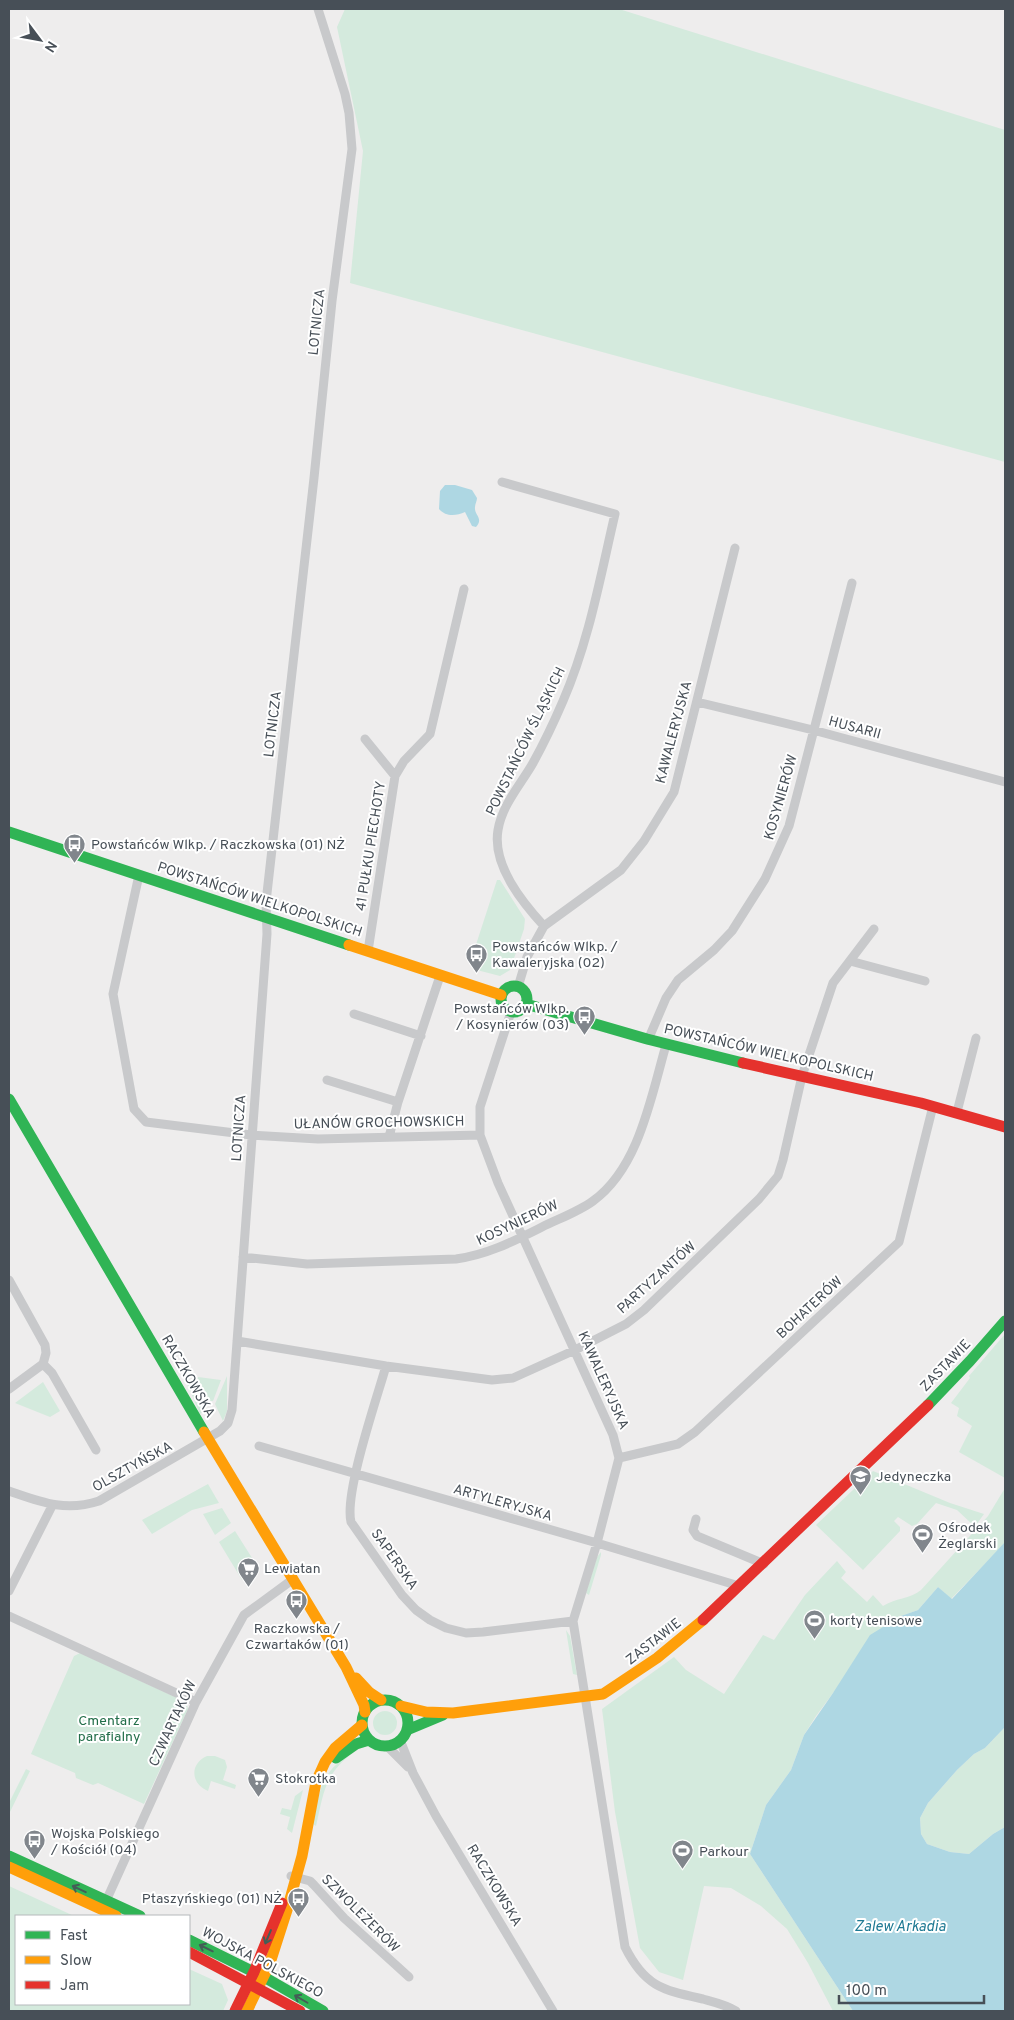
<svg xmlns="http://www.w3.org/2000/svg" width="1014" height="2020" viewBox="0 0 1014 2020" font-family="Overpass,sans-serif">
<rect width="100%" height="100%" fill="#eeeded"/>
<path fill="#d4eadd" d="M345,9H619L1005,130V462L350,283L363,151L337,27Z
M497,880H500L525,919L524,929L510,970L500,976L473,969L471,960Z
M1005,1334V1478L959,1452L972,1426L957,1416L959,1408L951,1403L970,1378L969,1376Z
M227,1376V1411L223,1421L215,1404Z
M198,1377L221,1380L213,1401H209L196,1379Z
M188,1378L207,1409L200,1414L185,1379Z
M43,1382L60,1411L50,1417L15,1403Z
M873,1471L950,1503L984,1514L976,1525H973L957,1510L936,1503L917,1524L912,1526L898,1517L894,1521L900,1527V1531L863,1570L816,1525Z
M208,1484L219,1503L192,1510L152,1534L142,1520Z
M1005,1488L1004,1544L951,1599L938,1587L918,1610L901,1616L833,1693L816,1716L804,1735L791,1770L766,1805L750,1854L853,2011H833L808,1963L787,1929L761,1906L731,1888L704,1886L683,1980L659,1972L640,1948L615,1812L602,1709L674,1657L686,1670L724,1694L763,1635L774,1640L805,1595L837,1561L846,1572L841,1578L867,1602L873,1595L883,1606C895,1598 910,1599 921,1590L988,1516Z
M222,1508L231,1523L215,1535L203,1514Z
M235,1531L259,1569L242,1580L219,1542Z
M601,1552V1555L589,1595L586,1593L597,1557Z
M566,1630L570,1636L577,1675L573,1674Z
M80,1653L186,1702L188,1709L144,1804L98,1783L93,1785L76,1778L75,1773L31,1754L74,1656Z
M373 1723a12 12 0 1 1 24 0a12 12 0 1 1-24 0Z
M1005,1727V1827L993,1834L969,1854L950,1852L927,1844L921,1834L920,1818L928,1803L957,1770L974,1754L985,1748Z
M207,1756H215L225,1760L227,1767L223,1780L236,1785L235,1789L211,1781L208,1791C191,1784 189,1764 207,1756Z
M349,1756C324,1776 323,1796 316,1826L313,1824C319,1795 320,1771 349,1756Z
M26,1769L30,1771L10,1812L9,1803Z
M303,1790L292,1833L287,1829L290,1817L280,1814L282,1808L291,1810L295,1796Z
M9,1886L74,1916H16V2004H189V1969L222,1984L228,2000L223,2011H9Z"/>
<path fill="#aed7e3" d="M445,485H455L472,490L477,498C477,501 475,504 475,507C474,515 484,518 476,527L472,526L465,512C456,516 446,517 439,509L440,491Z
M1005,1542V1727L985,1748L974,1754L957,1770L928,1803L920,1818L921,1834L927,1844L950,1852L969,1854L993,1834L1005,1827V2011H853L750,1854L766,1805L791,1770L804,1735L833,1693L870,1635L901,1616L918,1610L938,1587L952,1599Z"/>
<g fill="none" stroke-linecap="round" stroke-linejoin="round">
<path stroke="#c8c9cb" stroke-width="9" d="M502,482L615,514C600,578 589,641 563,701C554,722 544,743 533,763C521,784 502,805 498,830C492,865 522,902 544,926
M697,702L813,730L1005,782
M365,739L395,776
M139,875L113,994L134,1109L146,1122L251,1135L318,1139L480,1135
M368,951L395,776L404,761L430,734L464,589
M850,961L925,981
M518,987L527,957L544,926L621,870L644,841L674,792L735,548
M511,1012L480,1107V1135L498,1183L613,1435L619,1458L597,1543L573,1621L625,1947C645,1987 663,1990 703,1999C714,2002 727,2005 736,2011
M354,1014L421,1036
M648,1040L666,998L678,980L714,950L732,931L765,879L789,826L852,583
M327,1080L398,1102
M957,1112L976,1038
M389,1137L398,1102L440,976
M243,1257L307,1264L456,1259C487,1255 514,1241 542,1227C558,1219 578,1212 593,1201C639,1168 651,1097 666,1045
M9,1280L45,1345L46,1353L43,1364L52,1373L96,1450
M237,1341L386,1366L492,1380L513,1378L575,1350L626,1324L644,1310L759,1199L778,1176L783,1160L802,1076L833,983L874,929
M386,1366C377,1398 344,1493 351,1522L402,1595L416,1610L430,1620L446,1628L466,1633L483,1632L573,1621
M9,1389L43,1364
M259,1446L597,1543L739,1586
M619,1458L678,1444L695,1432L899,1242L933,1106
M9,1491C41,1502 65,1512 99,1501L220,1431L228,1423L232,1410L267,934L266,902L314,478L332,301L352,149L349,113L345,94L318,9
M696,1519L693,1530L697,1536L764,1564
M9,1591L52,1506
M9,1616L196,1702
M400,1740L413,1773L436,1816L553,2011
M387,1746L408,1767
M291,1876L310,1881L314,1885L344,1918L409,1977
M106,1901L196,1702L244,1615L292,1580"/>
<path stroke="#30b455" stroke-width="11" d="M9,832L349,945
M501 999a13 13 0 1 1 26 0a13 13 0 1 1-26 0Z
M526,1004L647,1039L743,1063
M9,1099L204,1432
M928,1405L970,1361L1005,1321
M362 1723a23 23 0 1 1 46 0a23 23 0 1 1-46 0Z
M407,1730L443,1715
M336,1758L356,1744L369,1740
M9,1856L140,1916
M189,1940L264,1977L323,2011"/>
<path stroke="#ff9f0a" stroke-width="11" d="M349,945L501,995
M204,1432L346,1667L364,1705L365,1712
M356,1678L369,1692L381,1700
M401,1706L426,1712L453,1713L603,1694L657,1658L703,1620
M9,1867L116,1916
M247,2011L270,1963L287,1910L302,1856L316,1782L325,1762L335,1748L362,1725"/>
<path stroke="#e5322d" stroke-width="11" d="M743,1063L921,1103L1005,1127
M703,1620L928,1405
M189,1952L300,2011
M235,2011L254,1972L282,1903"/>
</g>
<defs><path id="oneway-shaft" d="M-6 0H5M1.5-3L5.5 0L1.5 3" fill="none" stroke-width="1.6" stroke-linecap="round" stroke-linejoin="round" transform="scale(1.25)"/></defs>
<g stroke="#445e57">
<use href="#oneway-shaft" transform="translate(79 1889) rotate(-155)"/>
<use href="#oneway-shaft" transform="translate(268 1937) rotate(113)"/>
<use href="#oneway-shaft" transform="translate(206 1948) rotate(-154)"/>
<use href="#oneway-shaft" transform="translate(301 1999) rotate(-150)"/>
</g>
<defs>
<symbol id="bus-pin" viewBox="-11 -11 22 30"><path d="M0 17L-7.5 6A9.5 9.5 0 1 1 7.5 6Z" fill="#81868c" stroke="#fff"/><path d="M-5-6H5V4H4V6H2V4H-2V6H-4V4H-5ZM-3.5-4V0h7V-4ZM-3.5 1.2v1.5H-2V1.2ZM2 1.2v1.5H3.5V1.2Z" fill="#fff"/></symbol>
<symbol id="school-pin" viewBox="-11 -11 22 30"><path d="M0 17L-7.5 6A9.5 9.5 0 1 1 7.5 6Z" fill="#81868c" stroke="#fff"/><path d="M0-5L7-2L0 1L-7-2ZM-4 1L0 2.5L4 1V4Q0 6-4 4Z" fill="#fff"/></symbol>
<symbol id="stadium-pin" viewBox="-11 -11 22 30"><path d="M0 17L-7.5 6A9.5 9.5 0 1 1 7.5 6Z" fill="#81868c" stroke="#fff"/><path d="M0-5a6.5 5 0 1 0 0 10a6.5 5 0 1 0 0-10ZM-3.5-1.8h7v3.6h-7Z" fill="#fff"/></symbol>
<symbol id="supermarket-pin" viewBox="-11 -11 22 30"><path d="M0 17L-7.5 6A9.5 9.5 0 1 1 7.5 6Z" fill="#81868c" stroke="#fff"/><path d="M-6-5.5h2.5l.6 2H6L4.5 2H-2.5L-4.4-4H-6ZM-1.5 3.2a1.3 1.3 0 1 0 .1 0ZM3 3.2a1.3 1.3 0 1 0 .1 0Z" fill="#fff"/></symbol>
</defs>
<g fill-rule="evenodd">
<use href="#bus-pin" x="62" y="832" width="25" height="34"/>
<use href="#bus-pin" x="464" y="942" width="25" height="34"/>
<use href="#bus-pin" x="572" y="1004" width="25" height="34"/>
<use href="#school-pin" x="848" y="1464" width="25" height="34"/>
<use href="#stadium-pin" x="910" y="1522" width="25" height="34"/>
<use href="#supermarket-pin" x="236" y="1556" width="25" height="34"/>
<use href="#bus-pin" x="284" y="1588" width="25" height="34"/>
<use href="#stadium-pin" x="802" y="1608" width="25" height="34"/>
<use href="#supermarket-pin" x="246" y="1766" width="25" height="34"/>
<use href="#bus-pin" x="22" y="1828" width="25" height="34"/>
<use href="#stadium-pin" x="670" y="1838" width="25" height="34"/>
<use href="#bus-pin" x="286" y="1886" width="25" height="34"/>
</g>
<g text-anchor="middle" stroke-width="4" stroke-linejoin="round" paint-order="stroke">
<g font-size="14" fill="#474f57" stroke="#fff">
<text transform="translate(316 322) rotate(-84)" y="5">LOTNICZA</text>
<text transform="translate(272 724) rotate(-83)" y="5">LOTNICZA</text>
<text transform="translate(855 727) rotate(15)" y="5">HUSARII</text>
<text transform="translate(673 732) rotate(-75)" y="5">KAWALERYJSKA</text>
<text transform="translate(525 741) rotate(-64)" y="5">POWSTAŃCÓW ŚLĄSKICH</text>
<text transform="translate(780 797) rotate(-74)" y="5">KOSYNIERÓW</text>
<text transform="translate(370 846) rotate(-81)" y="5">41 PUŁKU PIECHOTY</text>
<text transform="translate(260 899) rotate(18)" y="5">POWSTAŃCÓW WIELKOPOLSKICH</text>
<text transform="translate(769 1052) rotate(13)" y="5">POWSTAŃCÓW WIELKOPOLSKICH</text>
<text transform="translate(379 1122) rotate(-1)" y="5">UŁANÓW GROCHOWSKICH</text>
<text transform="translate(238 1128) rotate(-86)" y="5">LOTNICZA</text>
<text transform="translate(517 1222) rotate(-25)" y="5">KOSYNIERÓW</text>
<text transform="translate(656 1277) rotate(-42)" y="5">PARTYZANTÓW</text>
<text transform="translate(809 1307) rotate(-43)" y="5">BOHATERÓW</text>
<text transform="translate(945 1365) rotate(-46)" y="5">ZASTAWIE</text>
<text transform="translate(189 1376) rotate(60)" y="5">RACZKOWSKA</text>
<text transform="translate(604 1380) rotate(66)" y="5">KAWALERYJSKA</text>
<text transform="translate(132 1466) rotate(-29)" y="5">OLSZTYŃSKA</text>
<text transform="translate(503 1502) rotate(16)" y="5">ARTYLERYJSKA</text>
<text transform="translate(395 1559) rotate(55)" y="5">SAPERSKA</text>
<text transform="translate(653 1641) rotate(-38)" y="5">ZASTAWIE</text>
<text transform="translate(172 1723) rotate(-65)" y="5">CZWARTAKÓW</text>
<text transform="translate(495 1885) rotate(59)" y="5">RACZKOWSKA</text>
<text transform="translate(361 1913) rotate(45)" y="5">SZWOLEŻERÓW</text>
<text transform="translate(263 1962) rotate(28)" y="5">WOJSKA POLSKIEGO</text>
</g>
<g font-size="14" fill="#474f57" stroke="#fff" text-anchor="start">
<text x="91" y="849">Powstańców Wlkp. / Raczkowska (01) NŻ</text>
<text x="492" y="951">Powstańców Wlkp. /<tspan x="492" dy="16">Kawaleryjska (02)</tspan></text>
<text x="569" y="1013" text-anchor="end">Powstańców Wlkp.<tspan x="569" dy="16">/ Kosynierów (03)</tspan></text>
<text x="876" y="1481">Jedyneczka</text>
<text x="938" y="1532">Ośrodek<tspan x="938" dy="16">Żeglarski</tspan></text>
<text x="264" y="1573">Lewiatan</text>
<text x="830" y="1625">korty tenisowe</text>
<text x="297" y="1633" text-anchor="middle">Raczkowska /<tspan x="297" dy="16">Czwartaków (01)</tspan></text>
<text x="275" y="1783">Stokrotka</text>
<text x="51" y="1838">Wojska Polskiego<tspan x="51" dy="16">/ Kościół (04)</tspan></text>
<text x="699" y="1856">Parkour</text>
<text x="282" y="1903" text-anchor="end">Ptaszyńskiego (01) NŻ</text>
</g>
<g font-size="14" fill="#226e49" stroke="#fff">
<text x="109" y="1725">Cmentarz<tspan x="109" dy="16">parafialny</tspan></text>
</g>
<g font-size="15" font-style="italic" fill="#1e7993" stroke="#fff">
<text x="900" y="1931">Zalew Arkadia</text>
</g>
</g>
<rect width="1014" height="2020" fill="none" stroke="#474f57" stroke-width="20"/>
<rect x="15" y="1915" width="175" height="90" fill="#ffffff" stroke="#b5b9bc"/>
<rect x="25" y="1931" width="25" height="8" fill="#30b455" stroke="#b5b9bc"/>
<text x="60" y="1940" font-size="15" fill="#474f57">Fast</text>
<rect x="25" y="1956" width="25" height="8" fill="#ff9f0a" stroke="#b5b9bc"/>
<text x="60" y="1965" font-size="15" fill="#474f57">Slow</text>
<rect x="25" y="1981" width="25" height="8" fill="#e5322d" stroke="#b5b9bc"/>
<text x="60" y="1990" font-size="15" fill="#474f57">Jam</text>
<g transform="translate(40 40) rotate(122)" stroke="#ffffff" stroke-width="4" paint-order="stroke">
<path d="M0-4L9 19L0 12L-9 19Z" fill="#474f57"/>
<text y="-8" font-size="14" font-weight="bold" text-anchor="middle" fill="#474f57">N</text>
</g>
<path d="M839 1995v8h145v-8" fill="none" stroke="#474f57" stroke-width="2.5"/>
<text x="846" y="1995" font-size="15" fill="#474f57" stroke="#ffffff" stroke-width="4" paint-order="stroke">100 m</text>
</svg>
